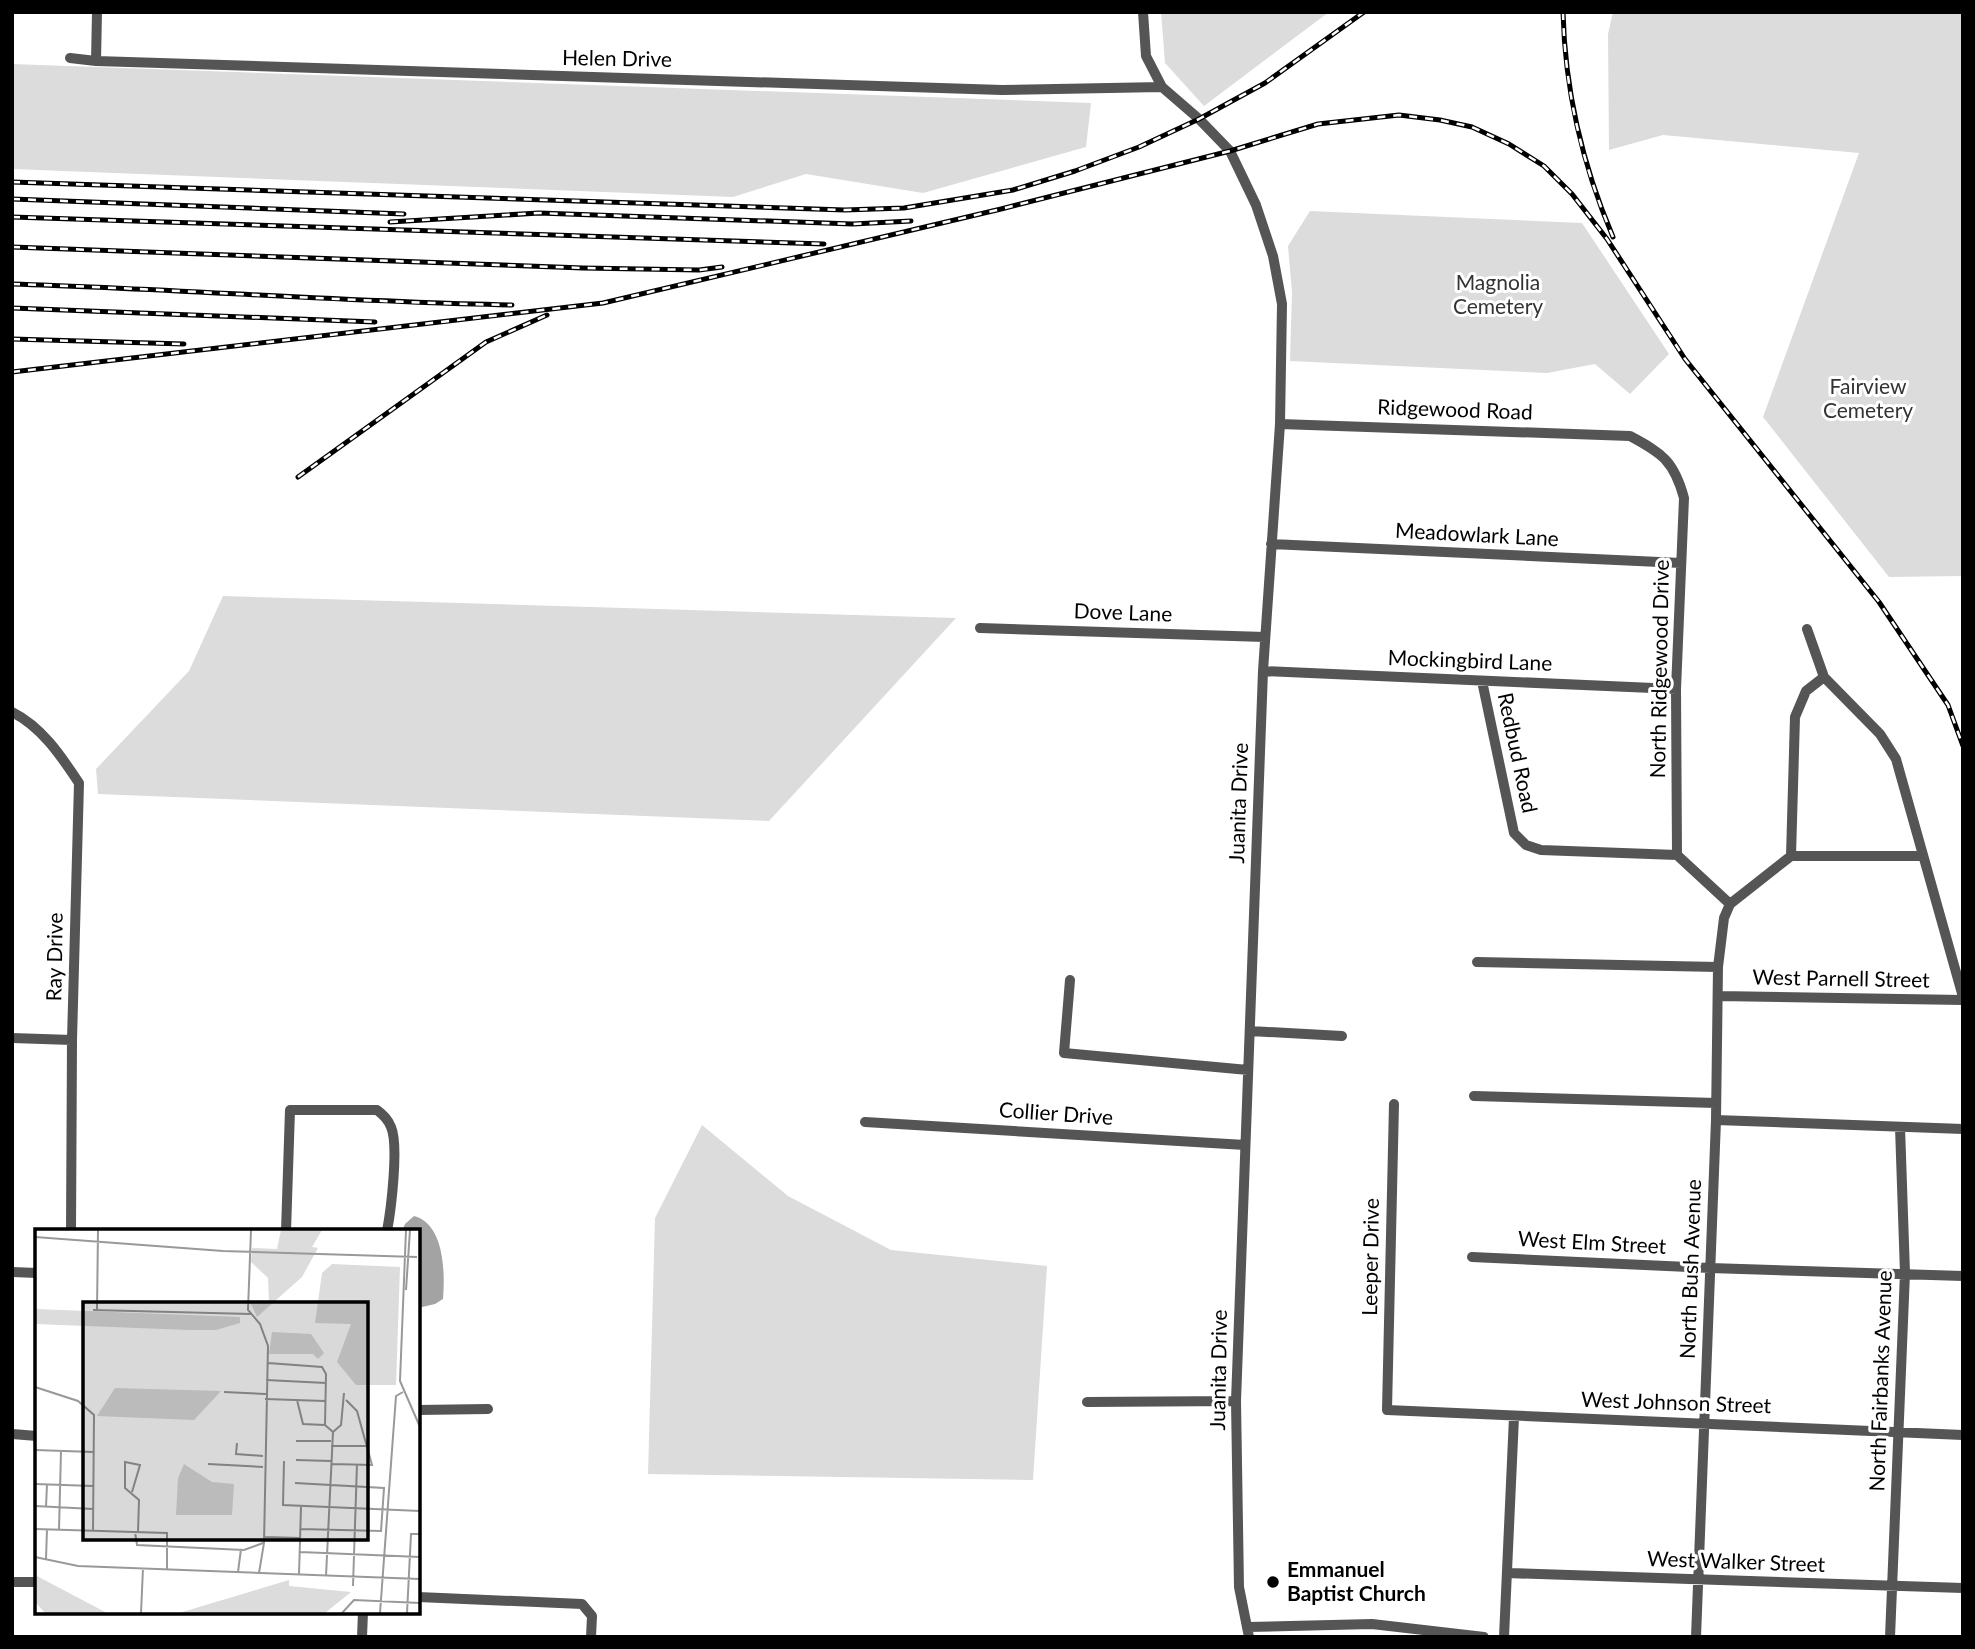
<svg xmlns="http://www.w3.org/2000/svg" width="1975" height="1649" viewBox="0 0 1975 1649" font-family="Lato,sans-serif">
<rect width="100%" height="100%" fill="#fff"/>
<path fill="#dcdcdc" d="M1161,12H1329L1204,106L1165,63Z
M1613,12H1963V576L1889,577L1763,417L1859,153L1663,135L1609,150L1608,34Z
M12,64L1091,103L1086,147L923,193L806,174L733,197L12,169Z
M1310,211L1582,223L1669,354L1630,394L1595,364L1547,373L1290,361L1292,292L1288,246Z
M223,596L956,618L769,821L98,794L96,769L189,671Z
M702,1125L788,1196L891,1250L1047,1266L1033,1480L648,1474L655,1218Z"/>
<path fill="#a3a3a3" d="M414,1216C445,1224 445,1274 443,1299L435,1304L418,1308V1231H402L405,1224Z"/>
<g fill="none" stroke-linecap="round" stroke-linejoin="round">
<path stroke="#555" stroke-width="10" d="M1143,12L1146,56L1162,87L1199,119L1230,151L1256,205L1273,256L1282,304L1280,424L1263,671L1236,1401L1239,1587L1249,1637
M70,58L96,61L1002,90L1162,87
M96,61L97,12
M1280,424L1630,436C1662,453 1674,461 1684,498L1676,689L1677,855L1730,904
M1271,544L1681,563
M980,628L1265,637
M1263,671L1676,689
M1824,677L1880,734L1896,759L1963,997
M1482,681L1514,833L1526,845L1541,850L1677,855
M12,712C42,727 61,756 79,783L72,1040L71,1231
M1791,856H1922
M1477,962L1718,967
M1070,980L1064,1053L1248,1070
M1718,996L1963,1000
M1250,1031L1342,1036
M12,1038L72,1040
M1474,1096L1716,1103
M1394,1104L1387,1410L1963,1435
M1716,1120L1963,1129
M865,1122L1245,1145
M286,1231L290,1110H377C383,1115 388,1119 391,1127C399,1145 391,1210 387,1231
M1472,1257L1710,1268L1963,1276
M12,1272L37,1273
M1087,1402L1236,1401
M418,1410L488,1409
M12,1434L37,1436
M1507,1573L1963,1588
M12,1582H37
M418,1597L582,1604L592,1616L591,1637
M1248,1627L1372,1624L1484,1637
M362,1637L363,1612
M1504,1637L1514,1417
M1696,1637L1716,1120L1718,967L1724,918L1730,904L1791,856L1795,717L1806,691L1824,677L1807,629
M1890,1637L1905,1273L1900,1127"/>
<defs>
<path id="rail" d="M1563,12C1565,92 1582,164 1613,237
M12,182L845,210L904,208L1013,190L1075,171L1139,147L1199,119L1265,83L1364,12
M12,199L404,214
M12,217L824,244
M390,222L539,213L853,224L911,221
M12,247L583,268L699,270L722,267
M12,284C179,289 345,302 512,305
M12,308L375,322
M12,339L184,344
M12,372L603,303L1001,209L1230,151L1318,124L1399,115L1440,120L1472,127L1509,144L1544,166L1572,194L1607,239L1685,359L1879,602L1948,705L1963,746
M298,477L486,342L547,315"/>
</defs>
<use href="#rail" stroke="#000" stroke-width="5"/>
<use href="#rail" stroke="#fff" stroke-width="2.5" stroke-dasharray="8" stroke-linecap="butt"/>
</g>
<circle fill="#000" stroke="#fff" stroke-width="2.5" cx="1273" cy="1582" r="7"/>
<g text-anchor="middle" stroke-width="6" stroke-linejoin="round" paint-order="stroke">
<g font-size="21" fill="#000" stroke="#fff">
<text transform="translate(617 59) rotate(1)" y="7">Helen Drive</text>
<text transform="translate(1455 410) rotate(2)" y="7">Ridgewood Road</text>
<text transform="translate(1477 535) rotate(3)" y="7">Meadowlark Lane</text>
<text transform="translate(1123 613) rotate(2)" y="7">Dove Lane</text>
<text transform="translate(1470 661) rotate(2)" y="7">Mockingbird Lane</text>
<text transform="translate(1660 669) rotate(-89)" y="7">North Ridgewood Drive</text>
<text transform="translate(1517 753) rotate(78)" y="7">Redbud Road</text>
<text transform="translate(1239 803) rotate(-88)" y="7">Juanita Drive</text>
<text transform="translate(55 957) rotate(-89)" y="7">Ray Drive</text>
<text transform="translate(1841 979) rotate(1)" y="7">West Parnell Street</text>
<text transform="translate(1056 1114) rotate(4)" y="7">Collier Drive</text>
<text transform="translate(1592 1243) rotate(3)" y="7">West Elm Street</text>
<text transform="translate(1371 1257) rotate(-89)" y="7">Leeper Drive</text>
<text transform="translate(1691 1269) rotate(-88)" y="7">North Bush Avenue</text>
<text transform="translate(1219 1370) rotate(-89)" y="7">Juanita Drive</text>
<text transform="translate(1881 1381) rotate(-88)" y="7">North Fairbanks Avenue</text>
<text transform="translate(1676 1403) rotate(2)" y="7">West Johnson Street</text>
<text transform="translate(1736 1562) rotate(2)" y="7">West Walker Street</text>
</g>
<g font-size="21" fill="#333" stroke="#fff">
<text x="1498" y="290">Magnolia<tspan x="1498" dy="24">Cemetery</tspan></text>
<text x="1868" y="394">Fairview<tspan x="1868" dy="24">Cemetery</tspan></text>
</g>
<g font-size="21" font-weight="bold" fill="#000" stroke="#fff" text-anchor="start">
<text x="1287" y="1577">Emmanuel<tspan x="1287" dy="24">Baptist Church</tspan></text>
</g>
</g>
<g transform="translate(35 1229)">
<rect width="385" height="385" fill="#fff"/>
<path d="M246,1H287L277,18L283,19L267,48L222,88L215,73H234L233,49L216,33L217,19L242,20ZM297,35L365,38L361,156H321L302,133L316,95L280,94L287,44ZM0,80L205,88V94L181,101H154L0,95ZM237,103L276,105L289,124L283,130L278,125H234ZM80,159L186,162L159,191L62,187ZM149,235L177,253L199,255L197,286H141L143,249ZM0,346L72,384H10L0,373ZM254,351V357L316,363L290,384H144Z" fill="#dcdcdc"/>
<path fill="none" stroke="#999" stroke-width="2" d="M216,1L213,81L225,95L233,117L229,314L224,344M371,1L365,152L385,198M0,8L188,22L382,28M371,61L375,1M58,81L216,85M62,82L63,1M233,134L287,138L291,145L290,196L298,203M231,151L291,154M0,158L43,172L59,186L58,301M189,163L231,165M230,170L290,172M262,171L268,195L290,196M298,203L306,196L309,164M261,212H296M202,214L201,225L228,227M296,217H331M0,221L58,223M261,231L296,232M249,232L248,276L385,282M173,235L228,238M296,235L337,236L322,182L311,171M260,254L349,259L346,302L265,300M0,255L58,257M97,263L105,236L90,233V259L104,271L103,303M0,277L58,280M11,278L12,255M0,300L132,304V340M24,301L26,222M100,303L102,316L209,321L228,314M229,308L265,309M265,323L385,328M0,328L43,337L385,350M11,330L12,300M203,343L206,320M264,346L266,278M291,347L298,203M318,357L322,235M106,384L108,339M307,384L319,371L385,374M345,384L361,167L368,163M372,384L376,305H385"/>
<path fill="#000" fill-opacity="0.15" stroke="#000" stroke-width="3.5" d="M48,73H333V311H48Z"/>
<rect width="385" height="385" fill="none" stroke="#000" stroke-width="3.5"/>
</g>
<rect width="1975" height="1649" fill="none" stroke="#000000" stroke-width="28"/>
</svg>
